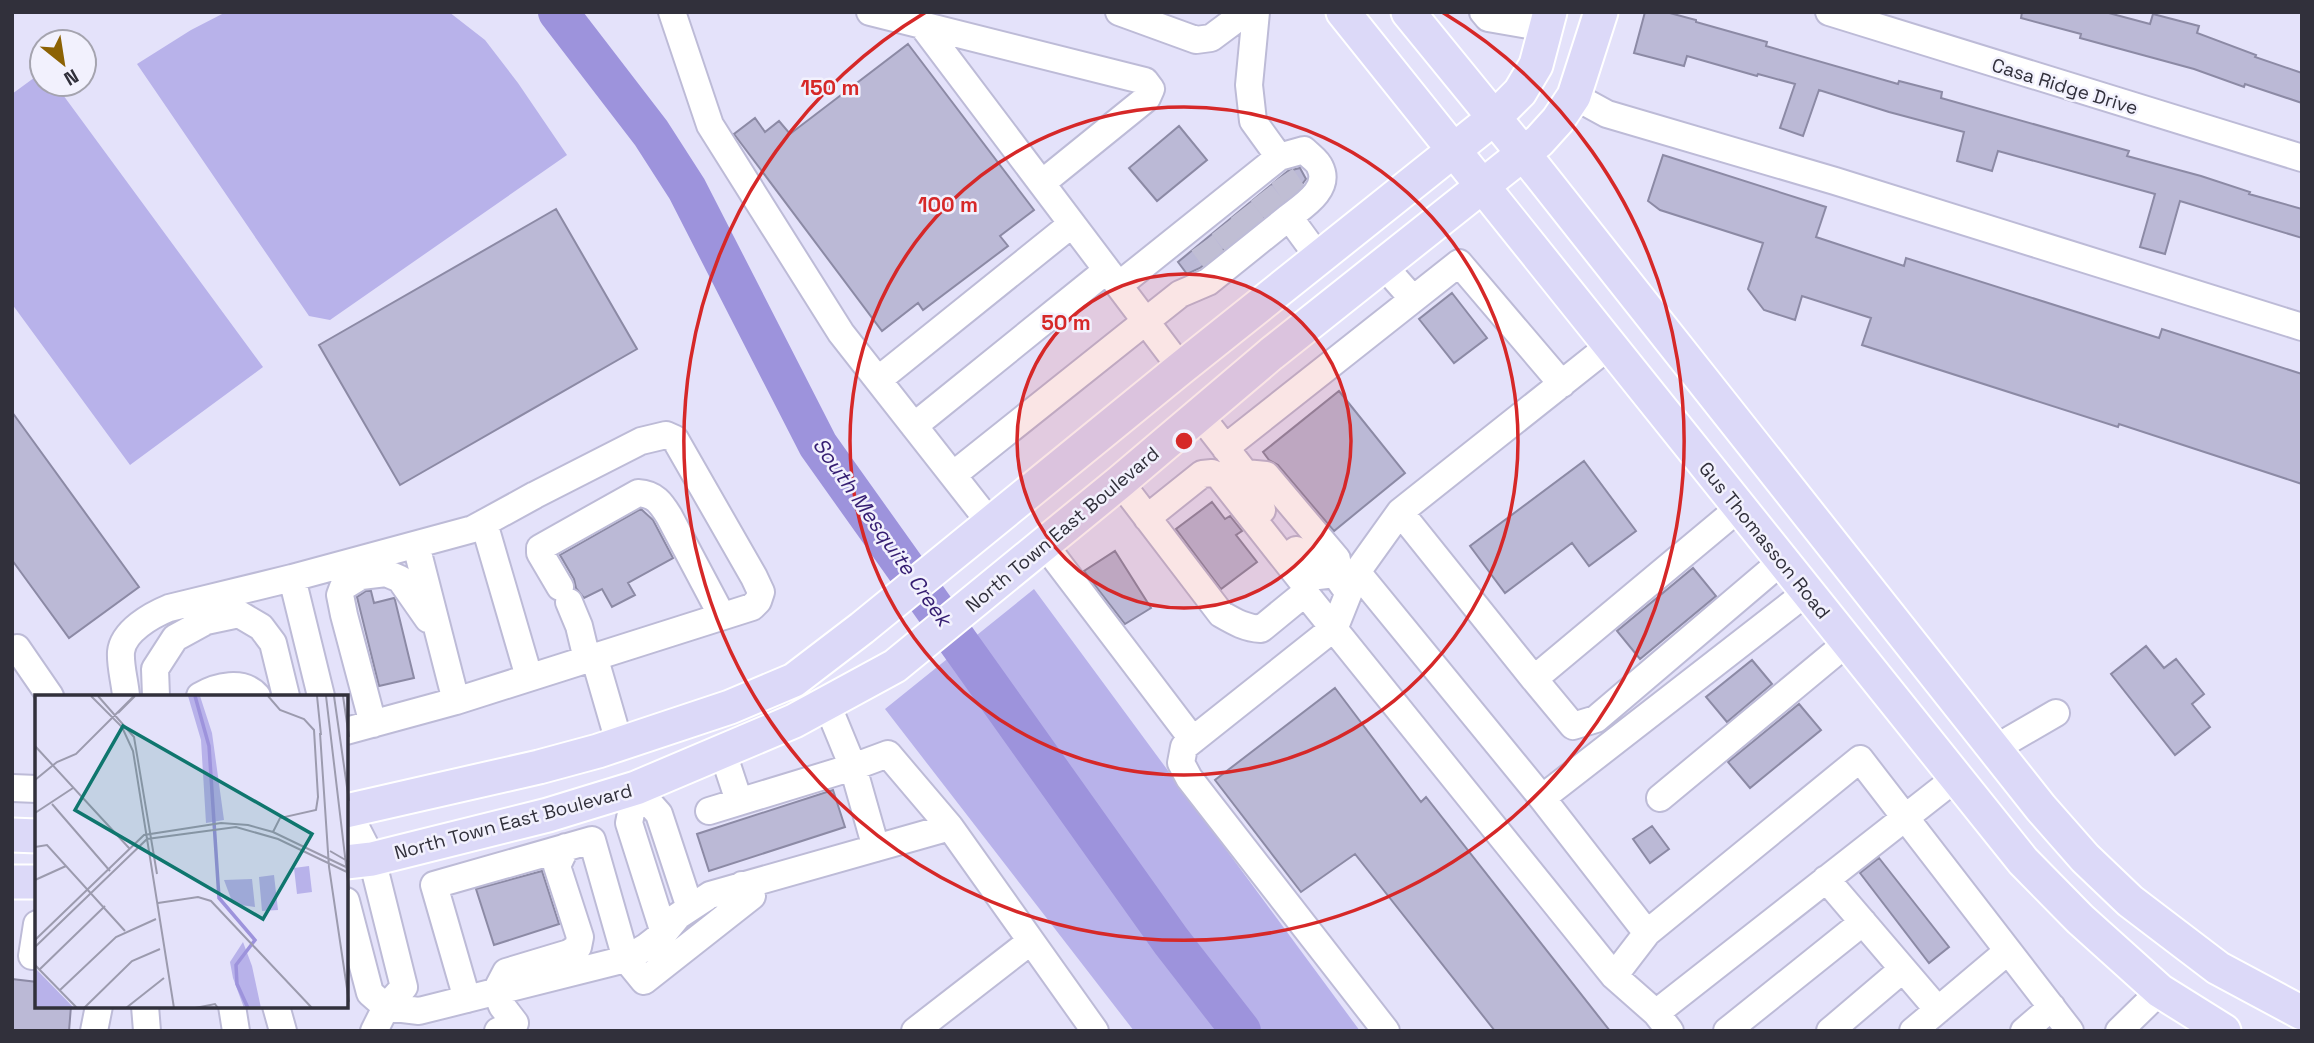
<svg xmlns="http://www.w3.org/2000/svg" width="2314" height="1043" viewBox="0 0 2314 1043" font-family="'Space Grotesk',sans-serif">
<rect width="100%" height="100%" fill="#e4e2fa"/>
<path fill="#b8b2ea" d="M226,12H449L485,40L518,83L567,155L330,320L309,316L137,64L191,30Z
M42,72V84H55L263,367L130,465L12,304V94Z
M1034,589L1360,1031H1134L885,709Z"/>
<g fill="none" stroke-linecap="round" stroke-linejoin="round">
<path stroke="#9d93dc" stroke-width="40" d="M558,12L651,133L687,189L818,445L1171,941L1241,1031"/>
</g>
<path fill="#bbb9d6" stroke="#8c8aa5" stroke-width="2" d="M1645,12H1666L1696,20V22L1767,42L1766,46L1898,84L1899,81L1942,92L1941,98L2129,151L2127,156L2201,176L2250,192L2249,194L2302,209V238L2180,201L2165,254L2140,247L2155,194L1998,151L1992,171L1957,161L1964,132L1889,112L1819,90L1803,136L1780,128L1795,84L1758,74L1757,76L1687,56L1684,66L1634,53Z
M2022,12H2105L2150,24L2153,14L2199,26L2197,33L2256,55L2255,57L2302,73V103L2245,84L2244,87L2194,69L2080,38L2081,34L2021,18Z
M908,44L1034,210L1000,236L1008,246L923,310L918,303L882,331L734,134L755,118L765,132L779,121L790,134Z
M1179,126L1207,160L1157,201L1129,168Z
M1663,155L1826,207L1816,237L1904,266L1906,258L2159,338L2162,329L2302,374V484L2119,424L2118,427L1862,345L1871,318L1802,296L1795,320L1764,310L1748,289L1763,243L1660,210L1648,201Z
M1300,168L1306,179L1297,191L1200,268L1187,274L1178,262L1288,171Z
M556,209L637,349L400,485L319,345Z
M1452,293L1487,338L1454,363L1419,319Z
M1339,391L1405,473L1334,531L1278,465L1269,460L1263,452Z
M12,412L139,587L69,638L12,560Z
M1584,461L1636,531L1589,566L1572,543L1505,593L1470,546Z
M1212,502L1225,519L1230,516L1242,531L1236,535L1257,562L1221,589L1176,529Z
M641,509L653,520L673,558L628,583L635,595L612,607L602,589L584,598L576,588L574,579L560,555Z
M1115,551L1151,608L1125,624L1084,571Z
M1693,568L1716,596L1640,659L1617,631Z
M366,591H371L374,603L394,598L395,600L414,678L379,686L357,597Z
M2146,646L2164,668L2176,659L2204,694L2192,704L2210,727L2175,755L2111,674Z
M1752,660L1772,684L1727,722L1706,697Z
M1335,688L1421,802L1426,797L1610,1031H1495L1355,854L1301,892L1215,780Z
M1799,704L1821,730L1750,788L1728,762Z
M833,790L845,827L709,871L697,834Z
M1652,826L1669,849L1650,863L1633,839Z
M1879,858L1949,947L1929,963L1860,873Z
M542,871L559,924L494,945L476,889Z
M12,979L37,982V1006H71L69,1031H12Z"/>
<g fill="none" stroke-linecap="round" stroke-linejoin="round">
<path stroke="#c0bed4" stroke-width="26" stroke-dasharray="26 13" stroke-linecap="butt" d="M1282,176L1295,195
M1261,193L1275,211
M1241,210L1255,228
M1222,226L1236,244
M1202,243L1215,261"/>
<defs>
<path id="minor" d="M672,12L710,125L841,333L991,524
M870,12L1145,81L1151,89L1147,98L1042,183
M1119,12L1196,40L1211,38L1246,12
M1256,12L1249,85L1253,121L1279,157L1304,150C1309,155 1318,161 1320,167C1331,189 1303,206 1289,217
M1483,12L1488,18L1546,28
M1829,12L2302,158
M922,25L1181,368
M1574,96L1607,114L1835,181L2302,327
M1383,265L1413,299
M1119,285L1279,157
M878,380L1072,224
M1199,414L1245,473L1246,492L1262,510
M914,426L1107,270
M1225,448L1459,263L1562,384
M1245,473L1266,475L1337,559L1335,574L1345,588
M953,475L1146,321L1180,294L1208,282L1289,217L1319,258
M1120,482L1221,614C1235,622 1245,628 1261,629L1305,593
M1739,508L1534,679L1573,726L1596,719L1782,561
M1400,512L1609,346
M1147,518L1202,474L1212,473L1219,476L1305,585V593L1614,976L1656,1013
M484,523L529,677
M1044,544L1193,740
M1296,550L1318,576L1335,574
M1357,572L1542,798L1647,933
M560,587L540,553V548L638,493C655,494 661,503 669,516L722,616
M569,602L579,626L587,659
M12,651L17,648L50,696
M594,656L619,742
M126,696C125,682 120,666 121,652C123,631 152,615 169,608L292,578
M156,696L155,669L175,638L206,621L239,614L261,627L273,643L286,696
M200,696C217,686 243,680 257,696
M321,696L292,578L473,529L535,495L641,441L666,435L675,439L754,577L761,592L758,601L752,607L456,701
M373,724L344,615L340,595L343,587L361,576L386,573L400,579L428,619
M346,731L456,701L416,545
M1994,749L2056,713
M723,753L739,801
M12,788L37,789
M636,788L629,823L664,933
M636,788L659,814L690,908
M1542,798L1807,592
M1660,798L1848,642
M346,808L372,859L404,987L386,1007L374,1031
M709,811L853,767L827,704
M876,848L853,767L888,754L950,827
M1826,879L1938,1010
M346,901L370,993L386,1007
M37,924L32,956H37
M1614,976L1647,933L1860,759L2070,1031
M467,999L434,885L592,840L626,959L644,981L752,896L742,885
M145,1006L147,1031
M232,1006L236,1031
M276,1006L283,1031
M386,1007L419,1011L626,959L646,947L664,933L678,916L710,895L950,827L1095,1031
M94,1031L99,1006
M498,1031L515,1023L502,1006L496,991L506,972L569,953L578,947L580,937L557,866L566,847
M915,1031L1031,941
M1386,1031L1189,778L1181,763L1184,747L1335,627L1357,572L1400,512L1534,679
M1670,1031L1656,1013L1957,777
M1727,1031L1863,922
M1830,1031L1903,969
M1913,1031L2008,951
M2024,1031L2052,1007
M2119,1031L2160,991"/>
<path id="major" d="M1343,12L2023,861L2080,919L2160,991L2224,1031
M1408,12L1523,153L2041,808L2085,858L2130,901L2218,968L2302,1013
M346,811L539,767L598,751L730,707L794,680L862,628L1181,368L1494,118L1520,92L1536,65L1550,12
M12,835L37,836
M346,862L372,859L548,815L636,788L794,721L895,666L1120,482L1271,354L1539,141L1558,120L1574,96L1601,12
M12,882H37"/>
</defs>
<use href="#minor" stroke="#bdbbd7" stroke-width="30"/>
<use href="#major" stroke="#fff" stroke-width="37"/>
<use href="#minor" stroke="#fff" stroke-width="26"/>
<use href="#major" stroke="#dcd9f8" stroke-width="33"/>
</g>
<circle cx="1184" cy="441" r="167" fill="#d62828" fill-opacity=".12"/>
<g fill="none" stroke="#d62828" stroke-width="3.5">
<circle cx="1184" cy="441" r="167"/>
<circle cx="1184" cy="441" r="334"/>
<path d="M1442 12A500 500 0 1 1 926 12"/>
</g>
<g text-anchor="middle" stroke-width="5" stroke-linejoin="round" paint-order="stroke">
<g font-size="19" fill="#31303b" stroke="#f2f1fd">
<text transform="translate(2065 86) rotate(17)" y="7">Casa Ridge Drive</text>
<text transform="translate(1062 529) rotate(-40)" y="7">North Town East Boulevard</text>
<text transform="translate(1765 540) rotate(51)" y="7">Gus Thomasson Road</text>
<text transform="translate(513 821) rotate(-15)" y="7">North Town East Boulevard</text>
</g>
<g font-size="21" font-style="italic" fill="#351d72" stroke="#f2f1fd">
<text transform="translate(882 532) rotate(55)" y="7">South Mesquite Creek</text>
</g>
</g>
<g transform="translate(35 695)">
<rect width="313" height="313" fill="#e4e2fa"/>
<path d="M153,1H165L177,38L189,125L171,128L166,45ZM274,171L277,197L262,199L259,173ZM239,180L243,215L227,216L224,182ZM217,184L220,212L198,209L189,185ZM208,247L217,271L226,313H209L198,283L195,267ZM0,273L39,313H0Z" fill="#b8b2ea"/>
<path fill="none" stroke="#9d93dc" stroke-width="3.5" d="M160,1L174,51L184,203L220,245L201,270L202,289L213,313"/>
<path fill="none" stroke="#9c9bae" stroke-width="2" d="M56,1L87,32L98,56L139,313M63,1L99,42L122,179M233,1L245,15L269,24L279,35L283,102L281,115L245,123L238,137M282,1L286,40M291,1L314,195M299,1L314,106M308,1L314,42M83,18L100,1M285,38L294,172L314,307M0,51L94,153M0,85L22,67L41,59L99,1M17,109L75,176M0,118L38,93M0,152L12,150L90,236M295,156L314,167M0,185L31,171M123,208L163,202L176,206L277,313M0,245L109,140L186,128L213,130L238,137L313,173M0,252L112,144L201,132L243,144L314,178M0,270L42,313M4,275L70,211M25,295L81,242L121,224M49,313L97,266L125,254M91,313L129,283M160,313L180,309L183,313"/>
<path fill="#0f766e" fill-opacity="0.15" stroke="#0f766e" stroke-width="3.5" d="M88,31L277,139L228,224L40,115Z"/>
<rect width="313" height="313" fill="none" stroke="#31303b" stroke-width="3.5"/>
</g>
<circle cx="1184" cy="441" r="10" fill="#d62828" stroke="#f2f1fd" stroke-width="3.5"/>
<g font-size="21" text-anchor="middle" font-weight="bold" fill="#d62828" stroke="#f2f1fd" stroke-width="5" stroke-linejoin="round" paint-order="stroke">
<text x="830" y="95">150 m</text>
<text x="948" y="212">100 m</text>
<text x="1066" y="330">50 m</text>
</g>
<rect width="2314" height="1043" fill="none" stroke="#31303b" stroke-width="28"/>
<g transform="translate(63 63) rotate(150)"><circle r="33" fill="#f2f1fd" stroke="#a5a4af" stroke-width="2"/>
<path d="M0-5L12 26L0 18L-12 26Z" fill="#8c6204"/>
<text y="-10" font-size="19" font-weight="bold" text-anchor="middle" fill="#31303b">N</text>
</g>
</svg>
